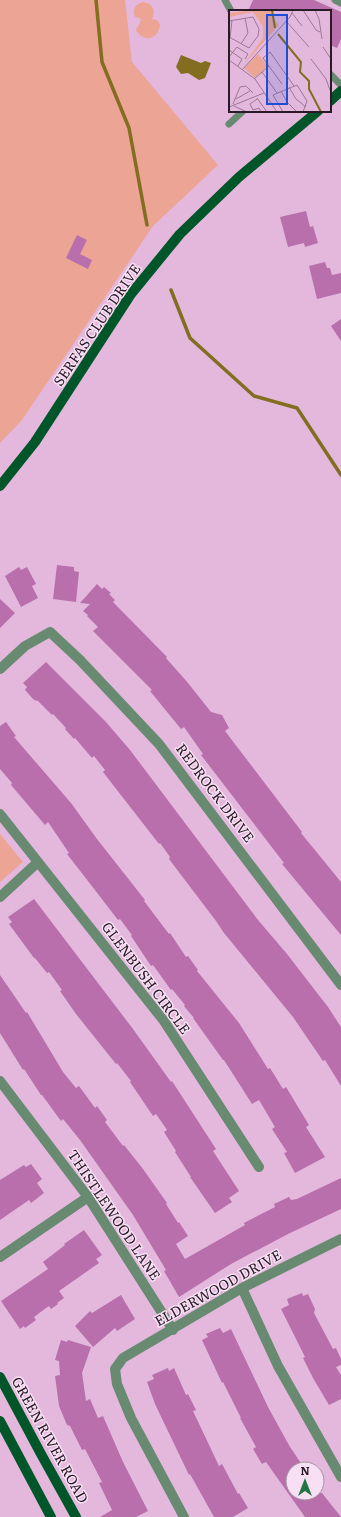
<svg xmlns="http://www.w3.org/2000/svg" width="341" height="1517" viewBox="0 0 341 1517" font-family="Literata,serif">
<rect width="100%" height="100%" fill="#e4b8dc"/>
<path fill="#eca494" d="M0,0H125L132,62L218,165L153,226L22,420L0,443Z
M143,2C153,3 156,11 152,19L157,20L160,24C159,40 143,43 136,30L141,20L140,18L135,17C132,9 135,4 143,2Z
M0,834L23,862L0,882Z"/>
<path fill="#826d20" d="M181,55L201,63L205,61L211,63L205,78L199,80L188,73L181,74L176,67Z"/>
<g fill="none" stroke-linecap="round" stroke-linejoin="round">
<path stroke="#826d20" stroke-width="3.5" d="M96,0L102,62L129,128L147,225
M171,290L190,338L254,396L297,408L341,475"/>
</g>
<path fill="#b86fac" d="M253,0H314L341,12V39L337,48L330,45V11H248Z
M306,211L310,227L313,226L318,243L305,247L304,243L288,247L280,217Z
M77,235L87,240L80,254L92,260L88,269L66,258Z
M325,262L327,268H330L332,275L341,273V293L317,299L309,266Z
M341,319V341L331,326Z
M57,565L74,567V571L79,572L76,602L53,599Z
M19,567L21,570L27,567L36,584L32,586L38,598L21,607L5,576Z
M97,584L102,589L104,587L111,593L109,594L115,600L113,602L167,657L166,658L188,683L211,712L222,715L229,728L225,731L302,832L301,833L341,882V935L282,864L284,863L201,755L203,754L184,727L181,729L150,691L152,690L93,631L98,627L87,616L88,615L83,611L90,604L80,603Z
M0,599L15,613L0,628Z
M46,662L106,722L130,750L258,920L287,954L328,1007L341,1027V1086L325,1060L323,1061L293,1017L224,933L216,921L169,859L170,857L160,843L159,844L103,772L105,770L94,756L92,758L75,738L74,739L65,729L66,728L53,714L52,715L38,701L34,700L25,690L27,687L23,683Z
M6,722L16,736L14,737L71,803L97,839L145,900L144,901L169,934L170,933L186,957L188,956L198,970L197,971L239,1023L268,1069L270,1068L283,1089L286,1087L309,1125L306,1127L325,1157L295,1173L284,1153L287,1152L272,1129L275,1127L259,1100L252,1104L224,1060H223L193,1018H194L184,1006L185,1005L172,989L171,990L153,965L151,966L131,936L132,935L120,919L118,920L81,872L67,854L69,853L48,822L45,825L11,785L12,783L0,769V726Z
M34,899L133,1029L171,1082L172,1081L216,1149L213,1151L239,1191L229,1198L232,1202L215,1213L190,1177H191L175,1152L176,1151L164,1132L167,1130L156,1114L153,1116L130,1082L131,1081L117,1063L116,1064L76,1014L60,991L62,990L49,972L47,973L35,958H34L9,924L12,922L8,917Z
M0,975L26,1013L27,1012L63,1072L76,1088L79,1086L95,1108L97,1106L107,1120L105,1122L123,1146L124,1145L143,1169L167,1203L166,1204L178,1223L179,1222L188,1236L176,1244L185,1259L245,1225L244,1223L275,1207L274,1204L289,1197L291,1200L297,1199L341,1178V1209L288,1234L231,1264L179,1297L164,1271L166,1270L133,1215L80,1140L63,1119L61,1121L42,1095H41L24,1069L23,1070L0,1033Z
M31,1164L42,1179L37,1183L44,1193L31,1203L29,1200L0,1220V1180L24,1165L26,1167Z
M84,1230L102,1255L96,1259L99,1263L59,1291L64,1298L57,1303L58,1304L51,1309L49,1306L42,1311L34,1317L36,1320L25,1328L24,1326L20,1329L1,1301L48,1269L43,1262L65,1245L64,1244Z
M302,1293L303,1296L308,1294L315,1309L314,1313L333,1349L336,1348L341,1359V1365L336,1367L341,1375V1399L329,1405L313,1378L303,1358L305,1357L281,1309L289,1305L287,1299Z
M121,1295L135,1319L117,1331L115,1328L93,1347L75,1326L90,1311L92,1313Z
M220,1328L223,1333L231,1329L268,1407L290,1447L305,1469H293V1493H322L341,1517H305L266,1462L262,1464L253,1449L256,1447L240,1418H241L223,1382L222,1383L202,1340L208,1337L206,1334Z
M61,1340L67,1342L68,1340L91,1347L82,1373L86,1401L90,1399L98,1418L103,1416L123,1462L148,1511L136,1517H100L112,1510L99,1483L102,1482L85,1449L82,1450L70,1426L67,1425L59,1406L55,1376L60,1375L59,1361L55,1360Z
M168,1368L169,1371L174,1368L186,1395L188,1394L196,1410L193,1411L219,1466L222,1464L238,1494L239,1493L248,1508L233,1517H214L190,1474L189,1475L155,1404L147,1382L154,1379L152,1375Z"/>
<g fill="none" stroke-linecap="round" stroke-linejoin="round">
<path stroke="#678a71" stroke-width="7" d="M225,0L231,11
M335,0L341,3
M330,74L341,85
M229,124L243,111"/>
<path stroke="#678a71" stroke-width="10" d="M0,669L25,646L50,632L80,660L159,744L341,985
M0,814L164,1021L259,1167
M0,897L38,862
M0,1081L88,1197L173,1330
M0,1257L88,1197
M242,1288L278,1366L341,1477
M184,1517L131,1418L117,1384L115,1369L123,1358L242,1288L341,1239"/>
<path stroke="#005529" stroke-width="10" d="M330,101L341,91
M0,486L35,442L131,294L180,234L239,177L318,111
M0,1377L41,1454L76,1517
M0,1421L51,1517"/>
</g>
<g text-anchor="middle" stroke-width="3" stroke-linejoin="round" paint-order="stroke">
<g font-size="14" fill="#2a1a27" stroke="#f7e0f3">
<text transform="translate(97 325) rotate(-56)" y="5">SERFAS CLUB DRIVE</text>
<text transform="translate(215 793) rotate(53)" y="5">REDROCK DRIVE</text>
<text transform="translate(146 978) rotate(53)" y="5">GLENBUSH CIRCLE</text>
<text transform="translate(114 1215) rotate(56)" y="5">THISTLEWOOD LANE</text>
<text transform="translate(218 1288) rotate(-29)" y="5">ELDERWOOD DRIVE</text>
<text transform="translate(50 1440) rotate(61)" y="5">GREEN RIVER ROAD</text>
</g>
</g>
<g transform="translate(229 10)">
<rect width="102" height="102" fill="#e4b8dc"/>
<path d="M25,0H44L45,9L50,15L15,54L34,28V16L24,2L0,7V3ZM29,44L39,56L26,68L15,58Z" fill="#eca494"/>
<path fill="none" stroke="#826d20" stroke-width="2" d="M43,0L46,18M49,24L72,52L71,62L80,71V79L92,102"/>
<path fill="none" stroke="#9a7994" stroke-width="1" d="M74,0L87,20L91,22M86,0L90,9L93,29M63,3L73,16M0,11L24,7L30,19L29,26L20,38L0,27M57,11L80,37M1,28L3,10M12,34L19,23L16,8M94,37L102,49M0,40L13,49L9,56M0,47L8,37L19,44L16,49M82,49L97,69L102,83M0,50L26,69L48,102M13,60L61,7L64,0M33,62L48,83M25,69L40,56M53,74L34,48L41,42L65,76M60,77L67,89L77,97M52,81L58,92L68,102M28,88L38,102M7,89L21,81M28,89L21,94L24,100L30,98L32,102M4,94L11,77L17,76L24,83M5,96L18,102M0,97L35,83M54,102L44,85L68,75L78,91L74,102"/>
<path fill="#1d4ed8" fill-opacity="0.15" stroke="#1d4ed8" stroke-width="2" d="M38,5H58V94H38Z"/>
<rect width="102" height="102" fill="none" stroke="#2a1a27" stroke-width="2"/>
</g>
<g transform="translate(305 1481)"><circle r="19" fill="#f7e0f3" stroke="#a591a1"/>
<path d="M0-3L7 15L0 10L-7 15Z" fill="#257443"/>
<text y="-6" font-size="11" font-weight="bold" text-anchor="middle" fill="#2a1a27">N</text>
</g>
</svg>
